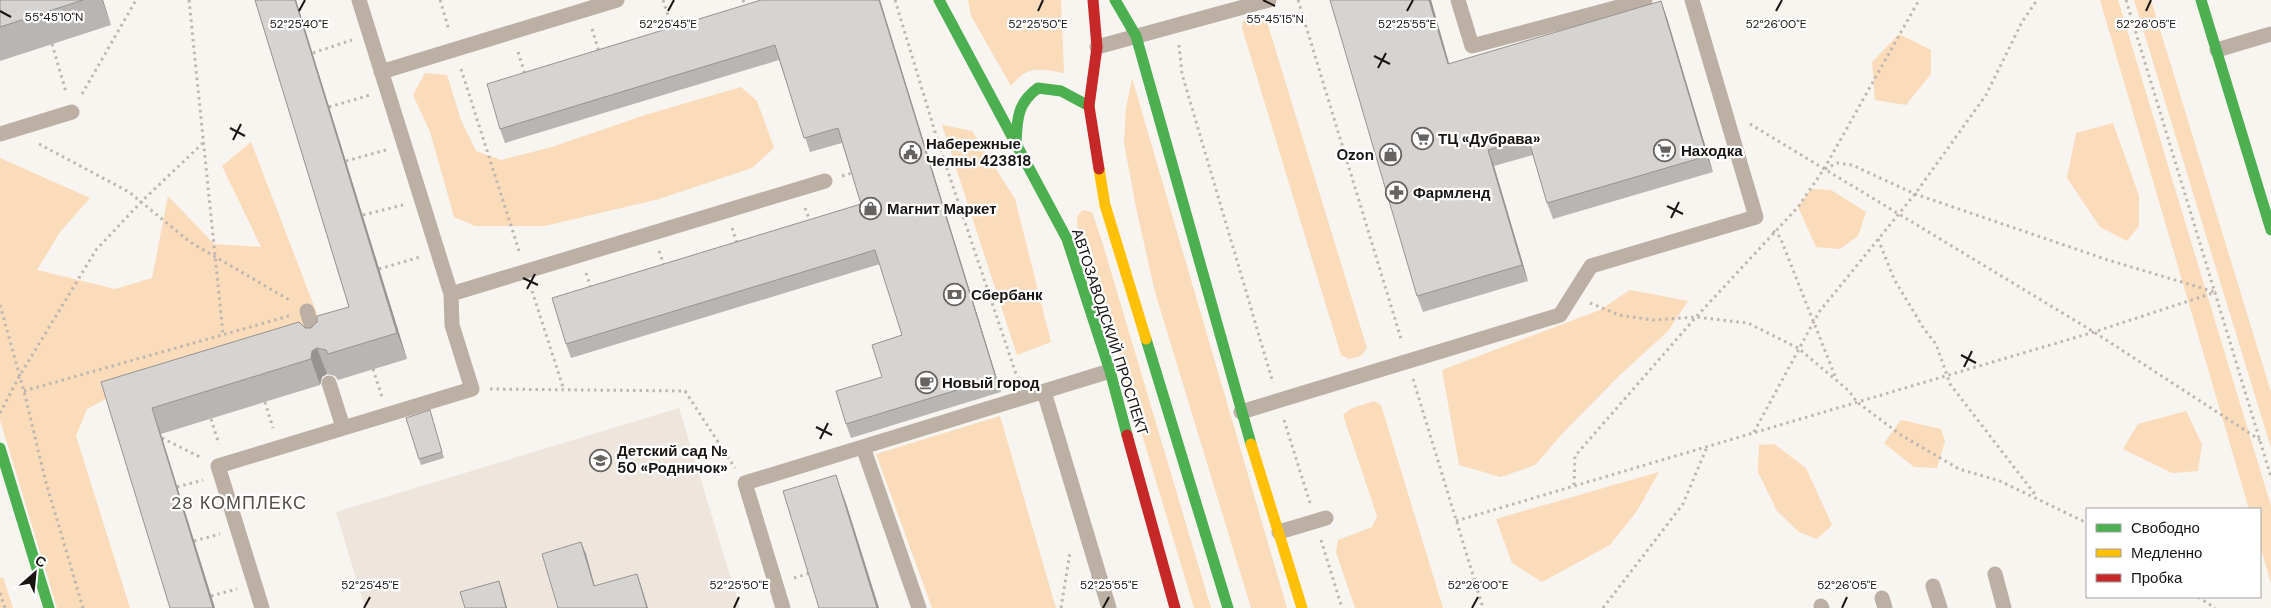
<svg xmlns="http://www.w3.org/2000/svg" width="2271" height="608" viewBox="0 0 2271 608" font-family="'DM Sans',sans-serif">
<rect width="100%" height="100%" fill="#f8f4f0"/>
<path fill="#eee5dd" d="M679,408L740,608H365L336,512Z"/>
<path fill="#fadbba" d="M968,0H1061L1064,73C1039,69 1027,65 1011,86L971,16Z
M2100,0H2118L2271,506V584L2260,545V509H2249Z
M2134,0H2151L2271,392V448Z
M1250,15L1261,16L1267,22L1367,348L1361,356L1349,359L1341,355L1242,28L1243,21Z
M1899,34L1931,50V74L1906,105L1875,100L1872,62Z
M425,73L447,75L461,120L476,151L501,160L552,147L645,115L741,87L757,101L774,148L752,168L659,199L545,226H475L454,217L430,132L413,95Z
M1132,78L1287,608H1251L1155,292L1137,212L1124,143L1126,109Z
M2113,123L2139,196V226L2127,241L2100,227L2067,178L2076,133Z
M942,125L972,131L1015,199L1051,342L1017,355Z
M251,142L319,319L237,351L141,380L87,409L76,436L130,608H57L0,420V158L90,198L60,232L37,270L115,289L152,278L168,196L214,244L261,247L222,166Z
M1811,189L1831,190L1866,212L1858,236L1840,249L1816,247L1798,207Z
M1083,210L1092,212L1101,238L1211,608H1194L1085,244C1080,232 1071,219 1083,210Z
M1630,290L1688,301L1668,331L1620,375L1562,434L1535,465L1501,477L1459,465L1442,370L1600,310Z
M1374,401L1381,405L1443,608H1355L1336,552L1338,540L1372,527L1377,516L1343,415L1350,409Z
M2186,411L2202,444L2198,471L2172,473L2123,449L2138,424Z
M1000,416L1056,608H932L876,454Z
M1901,420L1941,429L1945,441L1937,468L1914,467L1884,443Z
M1774,444L1806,468L1832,525L1817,539L1799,532L1777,511L1758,472L1759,445Z
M1659,472L1637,511L1610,545L1542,582L1512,563L1496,519Z
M3,577L13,608H0V578Z"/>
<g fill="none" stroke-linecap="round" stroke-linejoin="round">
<path stroke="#bfb7af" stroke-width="3" stroke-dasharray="2.5 4" stroke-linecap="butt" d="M189,0L223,334
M440,0L449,30
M663,0L673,31
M743,0L745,7
M895,0L939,145L1018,380
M1298,0L1402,342
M2126,0L2271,477
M592,29L599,52
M52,44L66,92
M1179,45L1182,74L1273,383
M518,52L525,74
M313,53L352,40
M461,69L520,254
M82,94L136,0
M329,107L370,95
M1750,124L2094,332L2260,440
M39,144L129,192L190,242L291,301
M926,149L939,145
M346,161L386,150
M1825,169L1837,163L1852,165L1915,194L2108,260L2215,292
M842,176L852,173
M805,208L811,224
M363,215L403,205
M732,228L738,246
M1773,231L1780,237L1837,381
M1878,239L1894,279L1924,329L1936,344L1950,384L2037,497
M659,251L665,268
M379,269L420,257
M586,273L592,291
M532,291L564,390
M1590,303L1619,315L1653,320L1696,317L1748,323L1798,348L1849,391L1857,402L1901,435L1959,469L2000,481L2087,523
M0,305L24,391L45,479L83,608
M373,369L382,397
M1413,379L1483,608
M490,389L685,391L735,468
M24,391L289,316
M265,402L273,428
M0,413L20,375L96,250L141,202L204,142
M211,419L219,444
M1284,420L1310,503
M1754,432L1819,312L1915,194L1986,95L2022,22L2037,0
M162,438L202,458
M1574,485L1575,456L1696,317L1798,207L1824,169L1919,0
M177,487L203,480
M1456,521L2094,332L2216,292
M1321,540L1342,608
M194,541L220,534
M794,578L810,573
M0,593L5,608
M211,596L237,589
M2198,597L2215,608
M1061,608L1070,552
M1603,608L1683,504L1707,447"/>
<path stroke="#bcafa4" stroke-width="15" d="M1458,0L1472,46L1645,0
M1097,47L1269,0
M2217,50L2271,34
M381,72L617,0
M0,134L72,112
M451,294L825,181
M307,311L317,345
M329,383L343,427
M1044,392L1109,608
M1241,412L1560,315L1591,266L1756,217L1692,0
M863,447L919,608
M1279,532L1326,518
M1995,574L2004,608
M1933,586L1940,608
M1882,598L1885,608
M1821,606L1822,608
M262,608L218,466L472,389L452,325L451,294L359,0
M783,608L745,483L1110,371"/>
<path stroke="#4caf50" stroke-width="11" d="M939,0L1067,239L1110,371L1127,435
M1115,0L1136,36L1251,444
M2201,0L2271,230
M1016,144C1017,120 1017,103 1038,88L1061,91L1089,106
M1146,339L1228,608
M0,448L49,608"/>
<path stroke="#ffc107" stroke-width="11" d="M1099,169L1105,205L1146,339
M1251,444L1302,608"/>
<path stroke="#c62828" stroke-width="11" d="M1093,0L1097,47L1089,106L1099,169
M1127,435L1175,608"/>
</g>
<path fill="#b8b5b3" d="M0,0H103L111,25L0,61Z
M255,0H296L407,359L338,380L335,376L327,374L322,377L320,385L161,434L101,382L305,328H311L349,307Z
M880,0L1001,392L851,438L846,424L882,377L902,335L880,264L571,358L566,344L861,204L842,143L810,152L779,60L505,143L500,129Z
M1431,0L1449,64L1661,1L1667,18L1713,172L1553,219L1547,203L1533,155L1494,166L1528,281L1423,312L1417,296Z
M430,410L444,458L421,465L419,459Z"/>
<path fill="#969492" d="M102,0H103L111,25Z
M295,0H296L407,359L397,333Z
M879,0H880L1001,392L996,378Z
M1429,0H1431L1454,81L1448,64Z
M1661,1L1667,18L1713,172L1707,156Z
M1488,150L1494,166L1528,281L1522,265Z
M317,348L327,374L322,377L320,385L311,359L312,351Z
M152,408L161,434L215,608H213Z
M836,475L847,506L879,608H877Z
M581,542L586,554L598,598L594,586Z
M637,574L641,585L648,608H647Z
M499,581L503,593L507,608H506Z"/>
<path fill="#d6d3d0" stroke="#969492" d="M0,0H83L0,27Z
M255,0H295L397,333L328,354L326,350L317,348L312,351L311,359L152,408L213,608H170L101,382L299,322L305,328H311L317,322V316L349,307Z
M761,0H879L996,378L846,424L836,391L882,377L872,345L902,335L875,250L566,344L552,298L861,204L838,128L804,138L775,45L500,129L487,84Z
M1330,0H1429L1448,64L1661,1L1707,156L1547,203L1528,138L1488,150L1522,265L1417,296Z
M430,410L442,452L419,459L406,418Z
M836,475L877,608H819L783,491Z
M581,542L594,586L637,574L647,608H558L542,554Z
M499,581L506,608H465L460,592Z"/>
<path fill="none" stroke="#181513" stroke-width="2" d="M1263,0L1275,6M0,11L11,17M299,11L305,0M668,11L674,0M1038,11L1043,0M1407,11L1413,0M1776,11L1782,0M2146,11L2151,0M1374,56L1390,64M1378,68L1386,53M230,128L245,136M233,140L241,124M1667,206L1683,214M1671,218L1679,202M523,278L538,285M527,289L535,274M1961,355L1976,363M1964,367L1972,351M816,427L832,435M820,439L828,423M364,608L370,597M734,608L739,597M1103,608L1109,597M1472,608L1478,597M1842,608L1847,597"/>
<defs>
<symbol id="supermarket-ring" viewBox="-11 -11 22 22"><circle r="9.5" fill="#fff" stroke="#666360" stroke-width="1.5"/><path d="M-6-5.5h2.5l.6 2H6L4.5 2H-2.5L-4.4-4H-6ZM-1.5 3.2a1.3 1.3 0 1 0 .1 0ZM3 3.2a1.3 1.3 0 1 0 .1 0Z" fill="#666360"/></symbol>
<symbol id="civic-ring" viewBox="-11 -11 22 22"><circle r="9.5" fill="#fff" stroke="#666360" stroke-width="1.5"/><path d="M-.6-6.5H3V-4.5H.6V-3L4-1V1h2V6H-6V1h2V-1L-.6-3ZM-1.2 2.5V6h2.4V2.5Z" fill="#666360"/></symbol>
<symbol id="shop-ring" viewBox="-11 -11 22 22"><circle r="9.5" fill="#fff" stroke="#666360" stroke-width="1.5"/><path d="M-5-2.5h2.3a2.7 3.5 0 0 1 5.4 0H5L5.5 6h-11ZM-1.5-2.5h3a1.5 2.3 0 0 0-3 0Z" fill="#666360"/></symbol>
<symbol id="pharmacy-ring" viewBox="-11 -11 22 22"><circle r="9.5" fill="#fff" stroke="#666360" stroke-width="1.5"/><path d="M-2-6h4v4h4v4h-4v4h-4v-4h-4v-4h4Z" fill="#666360"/></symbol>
<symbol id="bank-ring" viewBox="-11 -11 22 22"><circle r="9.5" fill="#fff" stroke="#666360" stroke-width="1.5"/><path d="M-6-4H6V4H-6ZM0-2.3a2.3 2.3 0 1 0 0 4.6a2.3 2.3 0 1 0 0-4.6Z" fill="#666360"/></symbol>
<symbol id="cafe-ring" viewBox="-11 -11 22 22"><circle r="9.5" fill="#fff" stroke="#666360" stroke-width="1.5"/><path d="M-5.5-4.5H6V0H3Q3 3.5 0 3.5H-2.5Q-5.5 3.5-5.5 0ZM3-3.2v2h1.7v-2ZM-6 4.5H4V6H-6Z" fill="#666360"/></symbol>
<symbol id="school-ring" viewBox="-11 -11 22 22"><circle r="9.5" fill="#fff" stroke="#666360" stroke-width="1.5"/><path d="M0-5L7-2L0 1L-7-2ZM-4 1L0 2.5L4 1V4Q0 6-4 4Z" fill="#666360"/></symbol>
</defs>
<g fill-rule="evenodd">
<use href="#supermarket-ring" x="1410" y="126" width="25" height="25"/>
<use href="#supermarket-ring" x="1652" y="138" width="25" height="25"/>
<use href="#civic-ring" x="898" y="140" width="25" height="25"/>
<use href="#shop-ring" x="1378" y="142" width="25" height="25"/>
<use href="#pharmacy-ring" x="1384" y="180" width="25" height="25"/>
<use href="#shop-ring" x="858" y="196" width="25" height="25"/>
<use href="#bank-ring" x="942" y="282" width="25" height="25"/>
<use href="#cafe-ring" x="914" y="370" width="25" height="25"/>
<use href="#school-ring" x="588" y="448" width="25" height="25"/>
</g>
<g text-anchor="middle" stroke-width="4.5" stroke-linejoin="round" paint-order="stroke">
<g font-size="15" font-weight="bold" fill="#181513" stroke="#fff" text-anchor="start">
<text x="1438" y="144">ТЦ «Дубрава»</text>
<text x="926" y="149">Набережные<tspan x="926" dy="17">Челны 423818</tspan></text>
<text x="1681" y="156">Находка</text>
<text x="1374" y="160" text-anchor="end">Ozon</text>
<text x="1413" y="198">Фармленд</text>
<text x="887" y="214">Магнит Маркет</text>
<text x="971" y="300">Сбербанк</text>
<text x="942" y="388">Новый город</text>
<text x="617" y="456">Детский сад №<tspan x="617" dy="17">50 «Родничок»</tspan></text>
</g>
<g font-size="15" fill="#181513" stroke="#fff">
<text transform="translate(1110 332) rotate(72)" y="5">АВТОЗАВОДСКИЙ ПРОСПЕКТ</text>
</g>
<g font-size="18" letter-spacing="1" fill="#564f49" stroke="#fff">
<text x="239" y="509">28 КОМПЛЕКС</text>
</g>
</g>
<g font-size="12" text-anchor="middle" fill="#181513" stroke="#fff" stroke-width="4.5" stroke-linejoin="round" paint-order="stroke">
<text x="54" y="21">55°45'10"N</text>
<text x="1275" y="23">55°45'15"N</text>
<text x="299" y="28">52°25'40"E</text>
<text x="668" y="28">52°25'45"E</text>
<text x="1038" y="28">52°25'50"E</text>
<text x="1407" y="28">52°25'55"E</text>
<text x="1776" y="28">52°26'00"E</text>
<text x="2146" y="28">52°26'05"E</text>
<text x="370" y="589">52°25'45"E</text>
<text x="739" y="589">52°25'50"E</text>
<text x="1109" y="589">52°25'55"E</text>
<text x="1478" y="589">52°26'00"E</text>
<text x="1847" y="589">52°26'05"E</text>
</g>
<rect x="2086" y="508" width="175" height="90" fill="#ffffff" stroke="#a3a1a1"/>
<rect x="2096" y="524" width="25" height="8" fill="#4caf50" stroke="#a3a1a1"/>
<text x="2131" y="533" font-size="15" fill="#181513">Свободно</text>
<rect x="2096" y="549" width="25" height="8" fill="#ffc107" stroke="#a3a1a1"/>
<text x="2131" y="558" font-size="15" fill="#181513">Медленно</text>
<rect x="2096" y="574" width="25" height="8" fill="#c62828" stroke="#a3a1a1"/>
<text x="2131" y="583" font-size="15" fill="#181513">Пробка</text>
<g transform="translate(35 573) rotate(27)" stroke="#ffffff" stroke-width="4" paint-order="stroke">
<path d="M0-4L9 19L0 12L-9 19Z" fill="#181513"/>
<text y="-8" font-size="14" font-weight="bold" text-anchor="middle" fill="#181513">С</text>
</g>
</svg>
